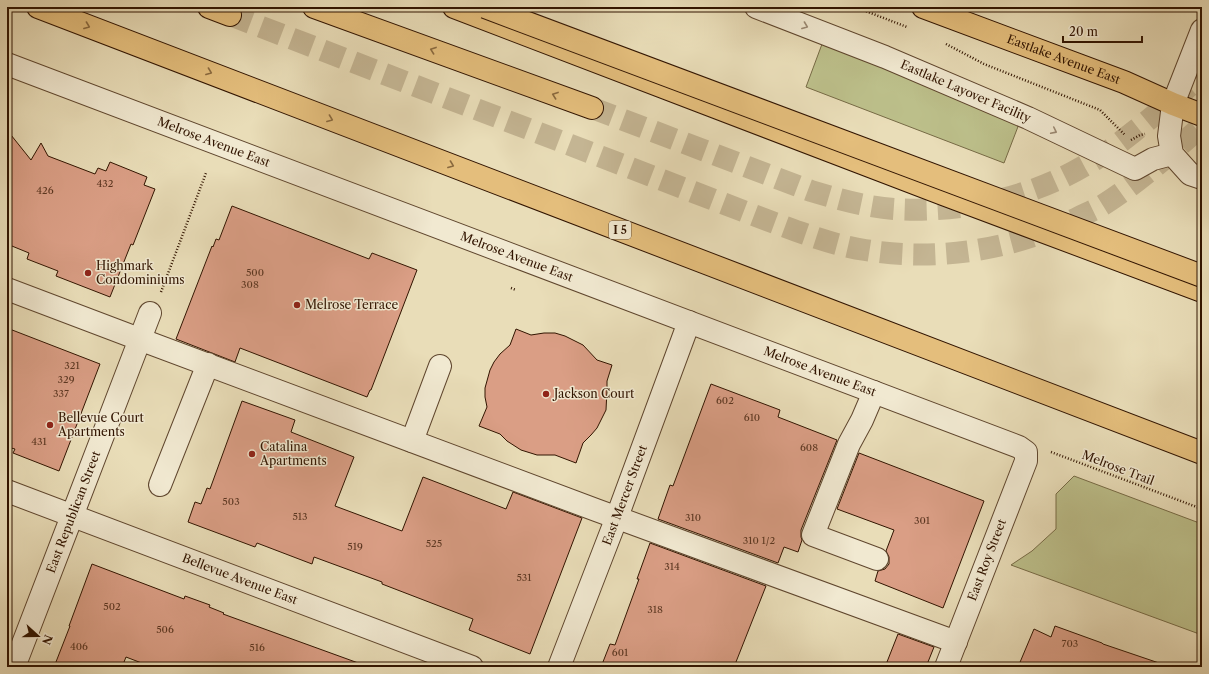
<svg xmlns="http://www.w3.org/2000/svg" width="1209" height="674" viewBox="0 0 1209 674" font-family="'Libre Caslon Text',serif">
<rect width="100%" height="100%" fill="#e9ddb8"/>
<filter id="stains"><feTurbulence type="fractalNoise" baseFrequency=".005" numOctaves="4"/><feColorMatrix values="0 0 0 0 .2 0 0 0 0 .09 0 0 0 0 .02 0 0 0 .5 -.17"/></filter>
<radialGradient id="worn" r=".72"><stop offset=".6" stop-color="#630" stop-opacity="0"/><stop offset="1" stop-color="#630" stop-opacity=".3"/></radialGradient>
<path fill="#bcbf8a" stroke="#766a45" d="M828,28L1019,124L1004,163L806,87Z
M1074,476L1202,524V635L1011,565L1032,551L1056,529V494Z"/>
<path fill="#da9e85" stroke="#311400" d="M7,130L31,160L41,143L48,156L95,174L98,168L106,171L110,162L147,177L144,185L155,189L133,245L131,244L110,297L56,276L58,271L27,259L29,253L7,244Z
M232,206L369,259L372,253L417,270L371,390H370L367,397L240,348L235,362L176,339L212,246L213,247L216,239L219,240Z
M7,328L100,364L59,471L13,453L15,449L7,447Z
M516,329L531,335L544,333H555L565,336L583,345L597,360L612,365L607,381V390L606,410L597,428L591,435L583,443L576,463L555,455H537L521,450L507,441L500,434L479,426L487,407L485,397V388L490,370L494,362L500,354L510,345Z
M711,384L780,410L778,417L837,440L801,530V537L802,540L798,552L784,547L778,563L658,519L670,485L673,486Z
M242,401L295,420L291,432L354,457L335,506L402,531L423,477L506,509L513,492L582,518L530,654L469,630L473,619L382,584V582L314,557L312,564L257,543L255,547L188,522L195,502L201,504L207,488L210,489Z
M859,453L984,501L943,608L875,581L878,571L885,569L889,564V557L886,551L894,530L837,509Z
M650,543L766,586L734,667H601L610,644L615,645L639,579H637Z
M92,564L184,599L185,596L210,605L209,607L224,613L223,614L361,664L360,667H152L126,657L122,667H54L70,626H69Z
M1055,626L1102,643L1103,644L1159,663V667H1018L1034,629L1051,637Z
M898,634L934,647L926,667H885Z"/>
<g fill="none" stroke-linecap="round" stroke-linejoin="round">
<path stroke="#c4b593" stroke-width="22" stroke-dasharray="22 11" stroke-linecap="butt" d="M230,15L772,222C802,233 833,245 865,250C937,262 1014,250 1079,217C1087,213 1095,210 1103,205C1139,182 1170,154 1202,126
M592,108L811,191C838,199 866,207 894,209C959,213 1028,199 1084,166C1105,155 1123,140 1141,126C1162,109 1182,93 1202,75"/>
<defs>
<g id="minor">
<path id="s1" d="M756,7L885,57L1028,118L1135,169L1153,159L1172,154"/>
<path d="M1202,30L1173,104L1169,136L1172,154L1190,174L1202,178"/>
<path id="s2" d="M7,64L1019,447L1026,452V461L946,667"/>
<path d="M7,289L139,339L596,510L956,642"/>
<path d="M874,392L862,420L849,444L813,535L877,559"/>
<path d="M412,441L440,366"/>
<path d="M160,485L208,364"/>
<path id="s3" d="M7,491L472,667"/>
<path id="s4" d="M14,667L150,313"/>
<path id="s5" d="M559,667L617,517L689,322"/>
</g>
<g id="major">
<path id="s6" d="M923,7L1124,82L1173,104L1202,115"/>
</g>
<path id="highway" d="M38,7L1202,453
M209,7L230,15
M314,7L592,108
M454,7L943,194L1202,291"/>
</defs>
<use href="#minor" stroke="#5f462e" stroke-width="24"/>
<use href="#major" stroke="#311400" stroke-width="24"/>
<use href="#highway" stroke="#311400" stroke-width="24"/>
<path stroke="#311400" stroke-width="2.5" stroke-dasharray="1 2" stroke-linecap="butt" d="M855,7L907,27
M946,44L984,64L1100,110L1125,135
M1131,140L1140,135L1145,134
M511,288L516,290
M161,292L206,173
M1051,452L1202,509"/>
<use href="#minor" stroke="#f1e9d1" stroke-width="22"/>
<use href="#major" stroke="#e4be7c" stroke-width="22"/>
<use href="#highway" stroke="#e4be7c" stroke-width="22"/>
<defs>
<path id="highway-bridge" d="M485,7L1202,276"/>
</defs>
<use href="#highway-bridge" stroke="#311400" stroke-width="24" stroke-linecap="butt"/>
<use href="#highway-bridge" stroke="#e4be7c" stroke-width="22"/>
</g>
<defs><path id="oneway-chevron" d="M-2-3.5L2.5 0L-2 3.5" fill="none" stroke-width="1.6" stroke-linecap="round" stroke-linejoin="round"/></defs>
<g stroke="#8a693e">
<use href="#oneway-chevron" transform="translate(87 26) rotate(21)"/>
<use href="#oneway-chevron" transform="translate(433 50) rotate(-160)"/>
<use href="#oneway-chevron" transform="translate(209 72) rotate(21)"/>
<use href="#oneway-chevron" transform="translate(555 95) rotate(-160)"/>
<use href="#oneway-chevron" transform="translate(330 119) rotate(21)"/>
<use href="#oneway-chevron" transform="translate(451 165) rotate(21)"/>
</g>
<g stroke="#9b8973">
<use href="#oneway-chevron" transform="translate(805 26) rotate(21)"/>
<use href="#oneway-chevron" transform="translate(1054 131) rotate(26)"/>
</g>
<g fill="#8f2418" stroke="#f1e9d1" stroke-width="1.5">
<circle cx="88" cy="273" r="4"/>
<circle cx="297" cy="305" r="4"/>
<circle cx="546" cy="394" r="4"/>
<circle cx="50" cy="425" r="4"/>
<circle cx="252" cy="454" r="4"/>
</g>
<g text-anchor="middle" stroke-width="3" stroke-linejoin="round" paint-order="stroke">
<g font-size="10" fill="#5b3621">
<text x="105" y="187">432</text>
<text x="45" y="194">426</text>
<text x="255" y="276">500</text>
<text x="250" y="288">308</text>
<text x="72" y="369">321</text>
<text x="66" y="383">329</text>
<text x="61" y="397">337</text>
<text x="725" y="404">602</text>
<text x="752" y="421">610</text>
<text x="39" y="445">431</text>
<text x="809" y="451">608</text>
<text x="231" y="505">503</text>
<text x="300" y="520">513</text>
<text x="693" y="521">310</text>
<text x="922" y="524">301</text>
<text x="759" y="544">310 1/2</text>
<text x="434" y="547">525</text>
<text x="355" y="550">519</text>
<text x="672" y="570">314</text>
<text x="524" y="581">531</text>
<text x="112" y="610">502</text>
<text x="655" y="613">318</text>
<text x="165" y="633">506</text>
<text x="1070" y="647">703</text>
<text x="79" y="650">406</text>
<text x="257" y="651">516</text>
<text x="620" y="656">601</text>
</g>
<rect fill="#f1e9d1" stroke="#6b543f" stroke-width="1" x="609" y="221" width="22" height="18" rx="3"/>
<g font-size="11" font-weight="bold" fill="#311400">
<text x="620" y="234">I 5</text>
</g>
<g font-size="12" fill="#311400" stroke="#f1e9d1">
<text dy="4" stroke="none"><textPath href="#s6" startOffset="150">Eastlake Avenue East</textPath></text>
<text dy="4" stroke="none"><textPath href="#s1" startOffset="226">Eastlake Layover Facility</textPath></text>
<text dy="4" stroke="none"><textPath href="#s2" startOffset="221">Melrose Avenue East</textPath></text>
<text dy="4" stroke="none"><textPath href="#s2" startOffset="545">Melrose Avenue East</textPath></text>
<text dy="4" stroke="none"><textPath href="#s2" startOffset="869">Melrose Avenue East</textPath></text>
<text transform="translate(1118 468) rotate(21)" y="4">Melrose Trail</text>
<text dy="4" stroke="none"><textPath href="#s5" startOffset="184">East Mercer Street</textPath></text>
<text dy="4" stroke="none"><textPath href="#s4" startOffset="166">East Republican Street</textPath></text>
<text transform="translate(987 560) rotate(-69)" y="4">East Roy Street</text>
<text dy="4" stroke="none"><textPath href="#s3" startOffset="249">Bellevue Avenue East</textPath></text>
</g>
<g font-size="12" fill="#311400" stroke="#f1e9d1" text-anchor="start">
<text x="96" y="270">Highmark<tspan x="96" dy="14">Condominiums</tspan></text>
<text x="305" y="309">Melrose Terrace</text>
<text x="554" y="398">Jackson Court</text>
<text x="58" y="422">Bellevue Court<tspan x="58" dy="14">Apartments</tspan></text>
<text x="260" y="451">Catalina<tspan x="260" dy="14">Apartments</tspan></text>
</g>
</g>
<rect width="1209" height="674" fill="none" stroke="#e9ddb8" stroke-width="24"/>
<rect x="8" y="8" width="1193" height="658" fill="none" stroke="#311400" stroke-width="2"/>
<rect x="12" y="12" width="1185" height="650" fill="none" stroke="#311400"/>
<g transform="translate(38 636) rotate(111)" stroke="#f1e9d1" stroke-width="3" paint-order="stroke">
<path d="M0-3L7 15L0 10L-7 15Z" fill="#311400"/>
<text y="-6" font-size="11" font-weight="bold" text-anchor="middle" fill="#311400">N</text>
</g>
<path d="M1063 36v6h79v-6" fill="none" stroke="#311400" stroke-width="2"/>
<text x="1069" y="36" font-size="12" fill="#311400" stroke="#f1e9d1" stroke-width="3" paint-order="stroke">20 m</text>
<rect width="100%" height="100%" filter="url(#stains)"/>
<rect width="100%" height="100%" fill="url(#worn)"/>
</svg>
